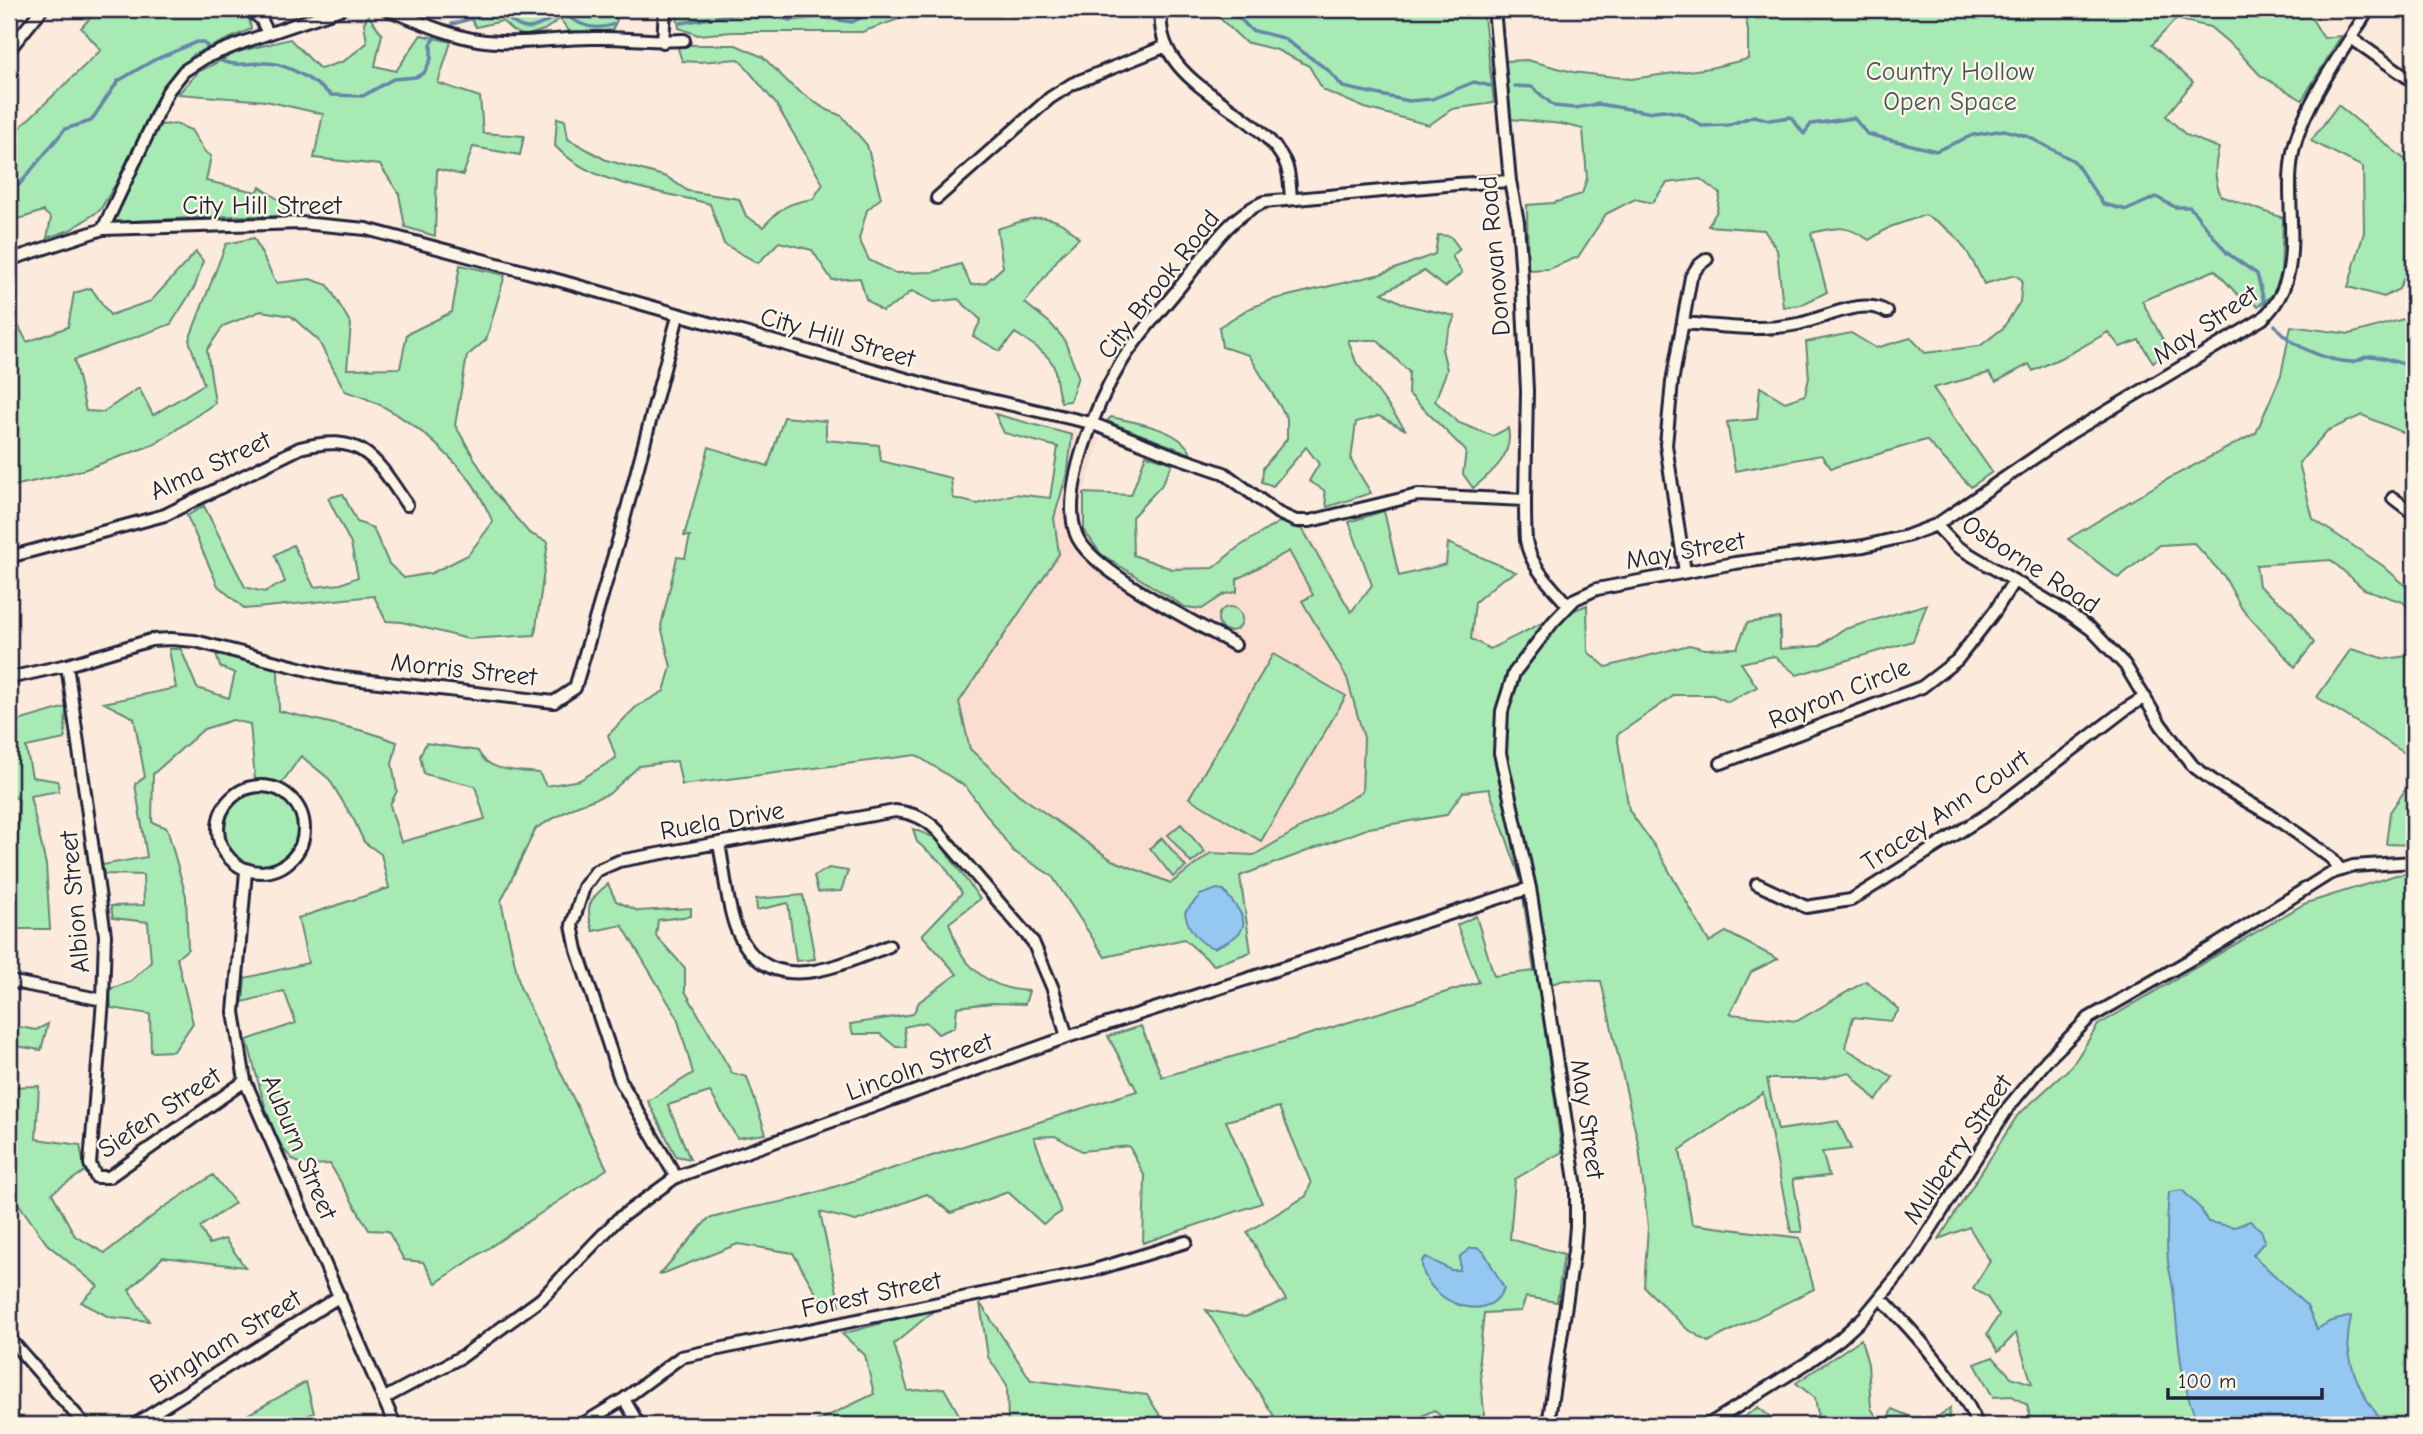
<svg xmlns="http://www.w3.org/2000/svg" width="2423" height="1434" viewBox="0 0 2423 1434" font-family="'Comic Neue',sans-serif">
<rect width="100%" height="100%" fill="#fcebdc"/>
<filter id="ink" filterUnits="userSpaceOnUse"><feTurbulence type="fractalNoise" baseFrequency=".0143" numOctaves="2"/><feDisplacementMap in="SourceGraphic" scale="14" xChannelSelector="R" yChannelSelector="G"/><feConvolveMatrix kernelMatrix="1 2 1 2 8 2 1 2 1" color-interpolation-filters="sRGB"/></filter>
<g filter="url(#ink)">
<path fill="#fcded1" d="M1073,430L1101,439L1081,501L1128,516L1127,563L1196,566L1201,579L1278,525L1306,528L1355,613L1467,608L1498,685L1489,745L1139,913L1008,833L946,720L958,503L1058,514Z"/>
<path fill="#a8eab4" stroke="#658678" stroke-width="2" d="M98,9H158L166,13L189,11L190,9H234L249,17L251,29L194,54L156,99L118,180L100,210L70,230L47,238L51,218L43,211L22,218L9,219V135L14,133L101,50L81,28Z
M482,9H510L518,17L550,9H606L617,20L612,30L598,32L569,31L560,19L544,30L525,36L513,31L502,21L476,27L468,14Z
M676,9H906L899,19L862,32H732L698,35L679,28Z
M1210,9H1483L1494,103L1452,109L1429,125L1365,108L1323,90L1309,66L1277,50L1245,42Z
M1744,9H2303C2313,16 2316,28 2324,38L2341,36L2302,100L2260,75L2236,49L2210,27L2176,19L2152,45L2193,82L2166,116L2186,135L2219,148C2214,166 2214,179 2221,196L2283,218L2281,273L2275,293L2258,306L2237,294L2215,270L2142,301L2169,351L2153,362L2139,340L2120,347L2108,332L2073,352L2033,371L2029,364L1996,382L1989,373L1933,388L1992,472L1971,487L1926,440L1831,468L1821,455L1735,471L1727,422L1757,419L1760,387L1785,402L1805,395L1809,378L1806,342L1851,333L1876,348L1911,338L1925,353L1980,346L2003,328L2020,302L2022,280L2015,275L1984,284C1969,252 1958,231 1925,215L1890,227L1869,240C1845,224 1838,227 1811,233L1827,292L1801,305L1783,307L1777,250L1764,230L1708,226L1717,211L1720,194L1700,179L1667,183L1652,203L1635,199L1606,214L1578,257L1549,269L1528,270L1527,205L1553,203L1582,194L1587,178L1583,129L1562,124L1511,119L1505,61L1527,60L1573,72L1631,79L1710,68L1748,59V30Z
M368,15L382,34L375,66L396,71L421,35L451,42L438,83L480,97L483,133L524,136L520,155L473,147L463,175L437,169L435,236L405,227L399,194L380,165L314,158L323,114L266,101L178,94L198,72L237,52L290,39L320,69L344,61L367,43L364,23Z
M677,45H736L763,57L793,87L825,109L842,116L867,145L881,198L867,210L859,239L869,260L895,273L934,272L961,264L971,285L985,283L1003,267L997,229C1033,218 1050,207 1079,238L1061,255L1025,303L1050,323L1064,339L1078,376L1070,401L1061,402C1056,388 1057,379 1054,367C1049,353 1027,341 1015,333L1000,351L973,336L981,320L958,299L934,302L912,291L896,304L882,311L866,299L860,278L832,280L812,250L779,242L758,263L724,244L710,204C659,190 593,186 555,146L557,118L565,120L568,139L606,160L667,177L688,191L739,199L746,216L763,227C781,207 788,203 813,199L823,184L776,104L739,59L698,62L682,61Z
M2338,105L2414,167V256L2399,289L2384,297L2348,287L2364,232L2363,167L2311,141Z
M176,124L191,130L205,152L211,156L206,181L257,192L260,187L295,211L296,216H227L114,222L159,125Z
M1438,235L1450,236L1460,249L1452,256L1462,273L1445,287L1424,271L1382,293L1406,305L1455,316L1442,349L1447,370L1435,401L1459,423L1493,436L1508,428C1514,455 1492,473 1473,488L1463,474L1466,451L1408,393L1409,372L1377,340H1348L1356,362L1406,430L1379,416L1356,422L1351,460L1371,493L1327,507L1324,490L1309,481L1319,464L1306,447L1273,486L1262,482L1263,468L1287,439V418L1249,355L1222,347L1219,327L1248,309L1271,300L1381,274L1435,254Z
M254,238L276,283L310,279L328,285L351,324L347,369L400,368L407,334L452,312L460,265L505,275L486,340L467,356L455,425L494,492L529,533L548,542L535,635L468,639L402,622L386,621L374,596L245,609L218,586L187,516L204,506L245,587L264,592L285,582L275,555L293,545L314,587L341,584L358,577L351,544L328,498L343,494L357,522L373,528L389,564L404,578L432,573L468,555L493,522C486,508 479,491 469,479C437,440 394,405 345,391L318,340L291,316L261,311L223,326L207,350L215,403L155,444L83,470L9,487V321H16L27,342L68,327L74,293L91,288L110,315L151,301L196,252L203,261L195,286L171,324L74,360L86,411L103,412L139,388L153,415L204,384L189,340L226,244Z
M2414,316V437L2362,415L2327,431L2299,463L2313,519L2382,565L2414,593V614L2403,602L2364,589L2331,560L2256,565L2259,586L2292,612L2314,643L2295,667L2242,609L2224,576L2194,543L2160,545L2118,578L2068,539L2162,482L2256,433L2281,375L2291,326L2350,334Z
M995,414L1072,435L1068,470L1054,518L1059,554L959,702L970,749L1018,794L1112,860L1171,883L1211,853L1254,855L1362,792L1364,738L1347,678L1302,601L1313,595L1289,551L1237,579V592L1225,594L1202,609L1185,607L1101,554L1084,530V493L1131,495L1146,455L1173,463L1161,486L1132,517L1133,555L1172,569L1213,568L1237,548L1279,522L1303,530L1351,612L1372,585L1349,522L1384,511L1399,576L1446,564L1448,543L1516,572L1501,580L1475,602L1471,639L1490,649L1540,624L1587,605L1588,652L1606,667L1689,645L1705,649L1737,648L1747,623L1780,618V649L1820,646L1842,630L1927,604L1913,641L1797,675L1774,656L1741,663L1757,687L1728,702L1713,695H1675L1617,735L1629,810L1658,851L1709,942L1726,932L1778,959L1751,972L1730,1014L1797,1021L1866,981L1899,1010L1891,1021L1853,1017L1845,1048L1893,1077L1876,1101L1849,1072L1821,1079H1767L1778,1130L1838,1121L1851,1149L1822,1152L1829,1176L1793,1179L1802,1232H1791L1763,1093L1680,1150L1692,1224L1800,1238L1814,1289L1708,1342L1686,1328L1644,1287L1648,1227L1639,1147L1601,981L1564,980L1539,988L1562,1152L1515,1179L1510,1239L1564,1254L1557,1302L1526,1297L1521,1311L1484,1313L1479,1358L1484,1412L1483,1425H1450L1434,1410L1404,1425H1255L1274,1416L1206,1310L1245,1317L1286,1300L1247,1232L1306,1196L1311,1183L1279,1107L1226,1121L1262,1203L1143,1243L1145,1177L1129,1146L1082,1151L1055,1136L1034,1137L1061,1212L1043,1224L1008,1192L951,1213L927,1194L856,1221L820,1212L840,1306L825,1309L793,1253L738,1244L659,1275L708,1219L745,1209L796,1199L1137,1091L1108,1036L1141,1026L1162,1077L1294,1039L1479,982L1457,925L1476,916L1494,976L1534,971L1520,877L1489,789L1463,792L1446,815L1369,828L1240,876L1251,952L1214,965L1184,939L1105,957L1052,876L1013,851L966,787L916,755L682,785L677,761L639,766L609,794L578,805L536,828L501,901L520,987L607,1169L436,1283L423,1262L404,1260L388,1231L369,1230L330,1164C321,1164 310,1166 302,1164C271,1157 256,1068 247,1040L296,1023L284,991L243,1002L245,978L308,963L298,918L389,888L381,854L364,842L355,822L329,779L301,756L281,784L255,780L250,724L233,720L204,729L153,774L152,822L167,828L186,896L188,949L177,958L193,1023L174,1051L151,1052L150,1014L111,1008L110,989L130,982L151,962L148,922L113,918L111,906L144,905L143,875L104,874L102,865L147,857L135,784L145,777L134,718L104,703L176,688L169,649H181L197,688L229,698L235,673L220,667L216,654L278,669L279,711L368,732L397,742L392,764L397,791L390,805L401,842L485,819L475,786L424,774L420,756L426,743L478,751C488,773 518,770 539,773L546,786L580,780L616,758L608,735L636,707L664,691L671,667L661,626L677,557L685,558L690,536H684L709,447L768,466L784,417L826,421V440L879,445L881,461L951,478L953,498L977,504L1015,494L1050,498L1058,447L1004,433Z
M1111,417C1134,422 1182,429 1191,454L1107,421Z
M1218 619a12 12 0 1 1 24 0a12 12 0 1 1-24 0Z
M2351,649L2386,659L2414,655V759L2317,697Z
M1273,654L1346,696L1261,841L1189,798Z
M66,707L65,739L26,747L32,777L58,781L59,791L30,796L46,865L50,929H13L19,800L9,793V740L18,721Z
M2414,777V845L2386,844L2390,812Z
M225 830a37 37 0 1 1 74 0a37 37 0 1 1-74 0Z
M1181,824L1205,852L1191,863L1168,835Z
M913,829L936,838L980,899L949,923C953,933 956,946 962,955C978,978 1001,990 1029,991L1025,1004L992,1003L957,1007L955,1027L938,1034L926,1022L904,1027L906,1047H896L880,1034H853L850,1024L913,1014L919,1002L957,974L922,935L962,893L943,864L917,842Z
M1162,838L1186,867L1173,877L1150,848Z
M829,868L848,871L841,891L818,892L814,876Z
M2414,873V1425H2033L2027,1405L2012,1396L1993,1397L1975,1364L1993,1357L2011,1377L2032,1384L2016,1333L1998,1352L1987,1334L1999,1315L1987,1297L1973,1288L1990,1261L1969,1227L1939,1239L2017,1116L2072,1066L2098,1025L2304,904L2396,875Z
M608,884L616,901L638,911L691,908V916L658,920L656,936L685,968V991L732,1073L747,1077L766,1134L737,1138L710,1092L668,1105L690,1159L676,1156L648,1101L693,1073L677,1017L622,925L593,931C585,907 588,900 608,884Z
M803,895L815,959L796,961L788,903L757,910L756,899Z
M48,1024L41,1050L9,1045V1025L36,1030Z
M39,1086L36,1139L80,1145L85,1171L52,1193L75,1236L105,1253L163,1208L213,1175L235,1203L200,1227L209,1244L225,1239L245,1267L163,1257L129,1290L149,1321L109,1317L81,1302L98,1286L47,1244L18,1203L9,1205V1087Z
M980,1303L1031,1380L1147,1395L1166,1425H1008L1007,1385L988,1357Z
M937,1308L894,1344L908,1391L944,1388L965,1425H809L874,1394L865,1355L842,1334Z
M1861,1339L1868,1364L1871,1408L1881,1425H1807L1818,1414L1815,1398L1796,1383Z
M306,1382L314,1413L285,1425H229Z
M1758,1407L1780,1425H1742L1740,1420Z
M1950,1408L1948,1425H1885L1892,1409L1928,1424Z"/>
<path fill="#94c8f1" stroke="#6686a8" stroke-width="2" d="M1217,889L1223,890C1248,919 1255,931 1214,948C1199,944 1187,928 1185,912L1200,895Z
M2182,1190L2201,1209L2208,1222L2235,1227L2250,1221L2261,1230L2265,1241L2253,1255L2307,1306L2317,1329L2329,1322L2351,1316C2350,1325 2347,1335 2348,1344C2351,1375 2366,1403 2386,1425H2199C2178,1381 2179,1336 2173,1289C2172,1280 2169,1271 2168,1262C2166,1239 2167,1216 2169,1192Z
M1471,1248H1478L1484,1252L1504,1288C1487,1330 1420,1297 1422,1261L1426,1257L1451,1270H1460V1256Z"/>
<g fill="none" stroke-linecap="round" stroke-linejoin="round">
<path stroke="#6686a8" stroke-width="3.5" d="M1231,9L1251,30L1283,38L1328,70L1343,87L1409,101L1432,99L1474,82L1491,86
M681,23L740,13L763,14L790,20L819,17L852,22L880,9
M452,24C466,21 489,11 503,16C512,19 516,28 528,28C541,28 551,16 564,13C579,26 595,32 614,24
M220,60C237,69 257,60 276,64C296,69 315,82 331,95L363,96L393,79L416,77L424,73L431,59V45L436,34
M1515,86L1532,87L1554,106L1575,108L1598,104L1647,112L1663,110L1683,114L1702,126L1728,125L1754,116L1769,120L1791,117L1804,134L1811,124L1854,118L1867,134L1936,151L1973,135L2004,130L2027,136L2074,161L2103,204L2127,210L2156,197L2175,207H2190L2227,253L2257,274L2265,305
M9,186L19,185L65,129L91,121L118,81L154,60L197,42H203L208,47
M2275,325C2288,345 2326,361 2351,362C2358,362 2364,356 2371,356C2385,357 2401,364 2414,367"/>
<defs>
<path id="minor" d="M248,9L261,19L268,33
M386,9C416,20 447,35 478,40C516,46 554,38 592,38C623,37 653,42 684,40
M1161,9C1153,88 1255,103 1285,162C1290,172 1290,188 1291,199
M1494,9L1510,181L1518,222L1521,263L1527,391L1525,500
M1659,9L1660,12
M2351,38L2414,82
M663,42L665,9
M9,50L42,9
M937,198L1050,98L1072,84L1164,47
M103,229L168,91L184,71L206,57L244,42L341,9
M9,260L103,229L301,223L366,229L561,281L942,389L1091,423L1174,456L1224,473L1278,513L1296,521H1310L1418,495L1525,500C1525,513 1525,527 1526,540C1530,566 1551,586 1568,605
M1683,323C1720,326 1761,332 1798,324C1824,319 1863,296 1887,312
M2393,498L2414,514
M1936,525L1956,546L2070,614L2092,630L2125,665L2161,725L2193,766L2219,785L2272,816L2298,834L2331,858L2340,869
M9,557L165,515L300,448C362,432 375,457 407,505
M1685,572L1666,445L1672,382L1691,277L1698,266L1707,259
M1235,645C1199,624 1089,571 1076,534C1060,490 1097,402 1121,363C1137,335 1166,305 1186,279C1208,251 1229,216 1264,202L1457,184L1510,181
M67,665L105,935L103,1000L90,1164L96,1177H109L245,1081
M9,678L67,665L151,640L171,639L195,641L335,677L554,702L575,688L621,531L678,316
M1721,763L1922,687L1957,660L1995,611L2013,582
M218 829a43 43 0 1 1 86 0a43 43 0 1 1-86 0Z
M719,844C724,868 727,906 736,928C766,1001 835,967 889,946
M246,871L234,1012L245,1081L395,1425
M1757,884L1806,907L1851,900L1991,812L2127,708L2145,697
M9,981L103,1000
M676,1177L621,1082L577,950L572,925L584,887L596,871L619,861L895,811C913,813 925,818 938,831L1033,942L1053,989L1067,1037
M1881,1298C1910,1328 1964,1387 1977,1425
M9,1338L85,1425
M383,1399L463,1356L541,1299L618,1219L676,1177L1067,1037L1530,888
M624,1399L639,1425
M134,1425L340,1296
M581,1425L624,1399L681,1357L1091,1271L1186,1242
M1548,1425L1574,1251L1576,1226V1187L1530,888L1500,753L1502,711L1514,673L1553,622L1575,599L1597,589L1735,563L1864,546L1907,536L1936,525L2069,434L2262,319C2314,271 2277,200 2296,140C2309,97 2345,48 2369,9
M1708,1425L1807,1363L1840,1339L1864,1317L1911,1260L2007,1109L2047,1060L2089,1018L2216,945L2329,874L2353,866L2414,862"/>
</defs>
<use href="#minor" stroke="#22223b" stroke-width="16"/>
<use href="#minor" stroke="#fcf5e5" stroke-width="10"/>
</g>
</g>
<g text-anchor="middle" stroke-width="5" stroke-linejoin="round" paint-order="stroke">
<g font-size="26" fill="#445459" stroke="#fcf5e5">
<text x="1950" y="80">Country Hollow<tspan x="1950" dy="30">Open Space</tspan></text>
</g>
<g font-size="26" fill="#22223b" stroke="#fcf5e5">
<text x="262" y="214">City Hill Street</text>
<text transform="translate(1494 256) rotate(-95)" y="9">Donovan Road</text>
<text transform="translate(1158 284) rotate(-52)" y="9">City Brook Road</text>
<text transform="translate(2205 324) rotate(-34)" y="9">May Street</text>
<text transform="translate(838 337) rotate(16)" y="9">City Hill Street</text>
<text transform="translate(210 465) rotate(-25)" y="9">Alma Street</text>
<text transform="translate(1685 550) rotate(-10)" y="9">May Street</text>
<text transform="translate(2031 564) rotate(33)" y="9">Osborne Road</text>
<text transform="translate(464 669) rotate(6)" y="9">Morris Street</text>
<text transform="translate(1839 693) rotate(-22)" y="9">Rayron Circle</text>
<text transform="translate(1945 810) rotate(-34)" y="9">Tracey Ann Court</text>
<text transform="translate(722 820) rotate(-10)" y="9">Ruela Drive</text>
<text transform="translate(74 902) rotate(-95)" y="9">Albion Street</text>
<text transform="translate(919 1066) rotate(-20)" y="9">Lincoln Street</text>
<text transform="translate(159 1112) rotate(-34)" y="9">Siefen Street</text>
<text transform="translate(1588 1119) rotate(82)" y="9">May Street</text>
<text transform="translate(300 1147) rotate(67)" y="9">Auburn Street</text>
<text transform="translate(1957 1149) rotate(-56)" y="9">Mulberry Street</text>
<text transform="translate(871 1294) rotate(-12)" y="9">Forest Street</text>
<text transform="translate(225 1341) rotate(-32)" y="9">Bingham Street</text>
</g>
</g>
<rect width="2423" height="1434" fill="none" stroke="#fcf5e5" stroke-width="35"/>
<rect x="18" y="18" width="2388" height="1399" fill="none" stroke="#22223b" stroke-width="2.5" filter="url(#ink)"/>
<path d="M2168 1388v10h154v-10" fill="none" stroke="#22223b" stroke-width="3.5"/>
<text x="2178" y="1388" font-size="21" fill="#22223b" stroke="#fcf5e5" stroke-width="5" paint-order="stroke">100 m</text>
</svg>
